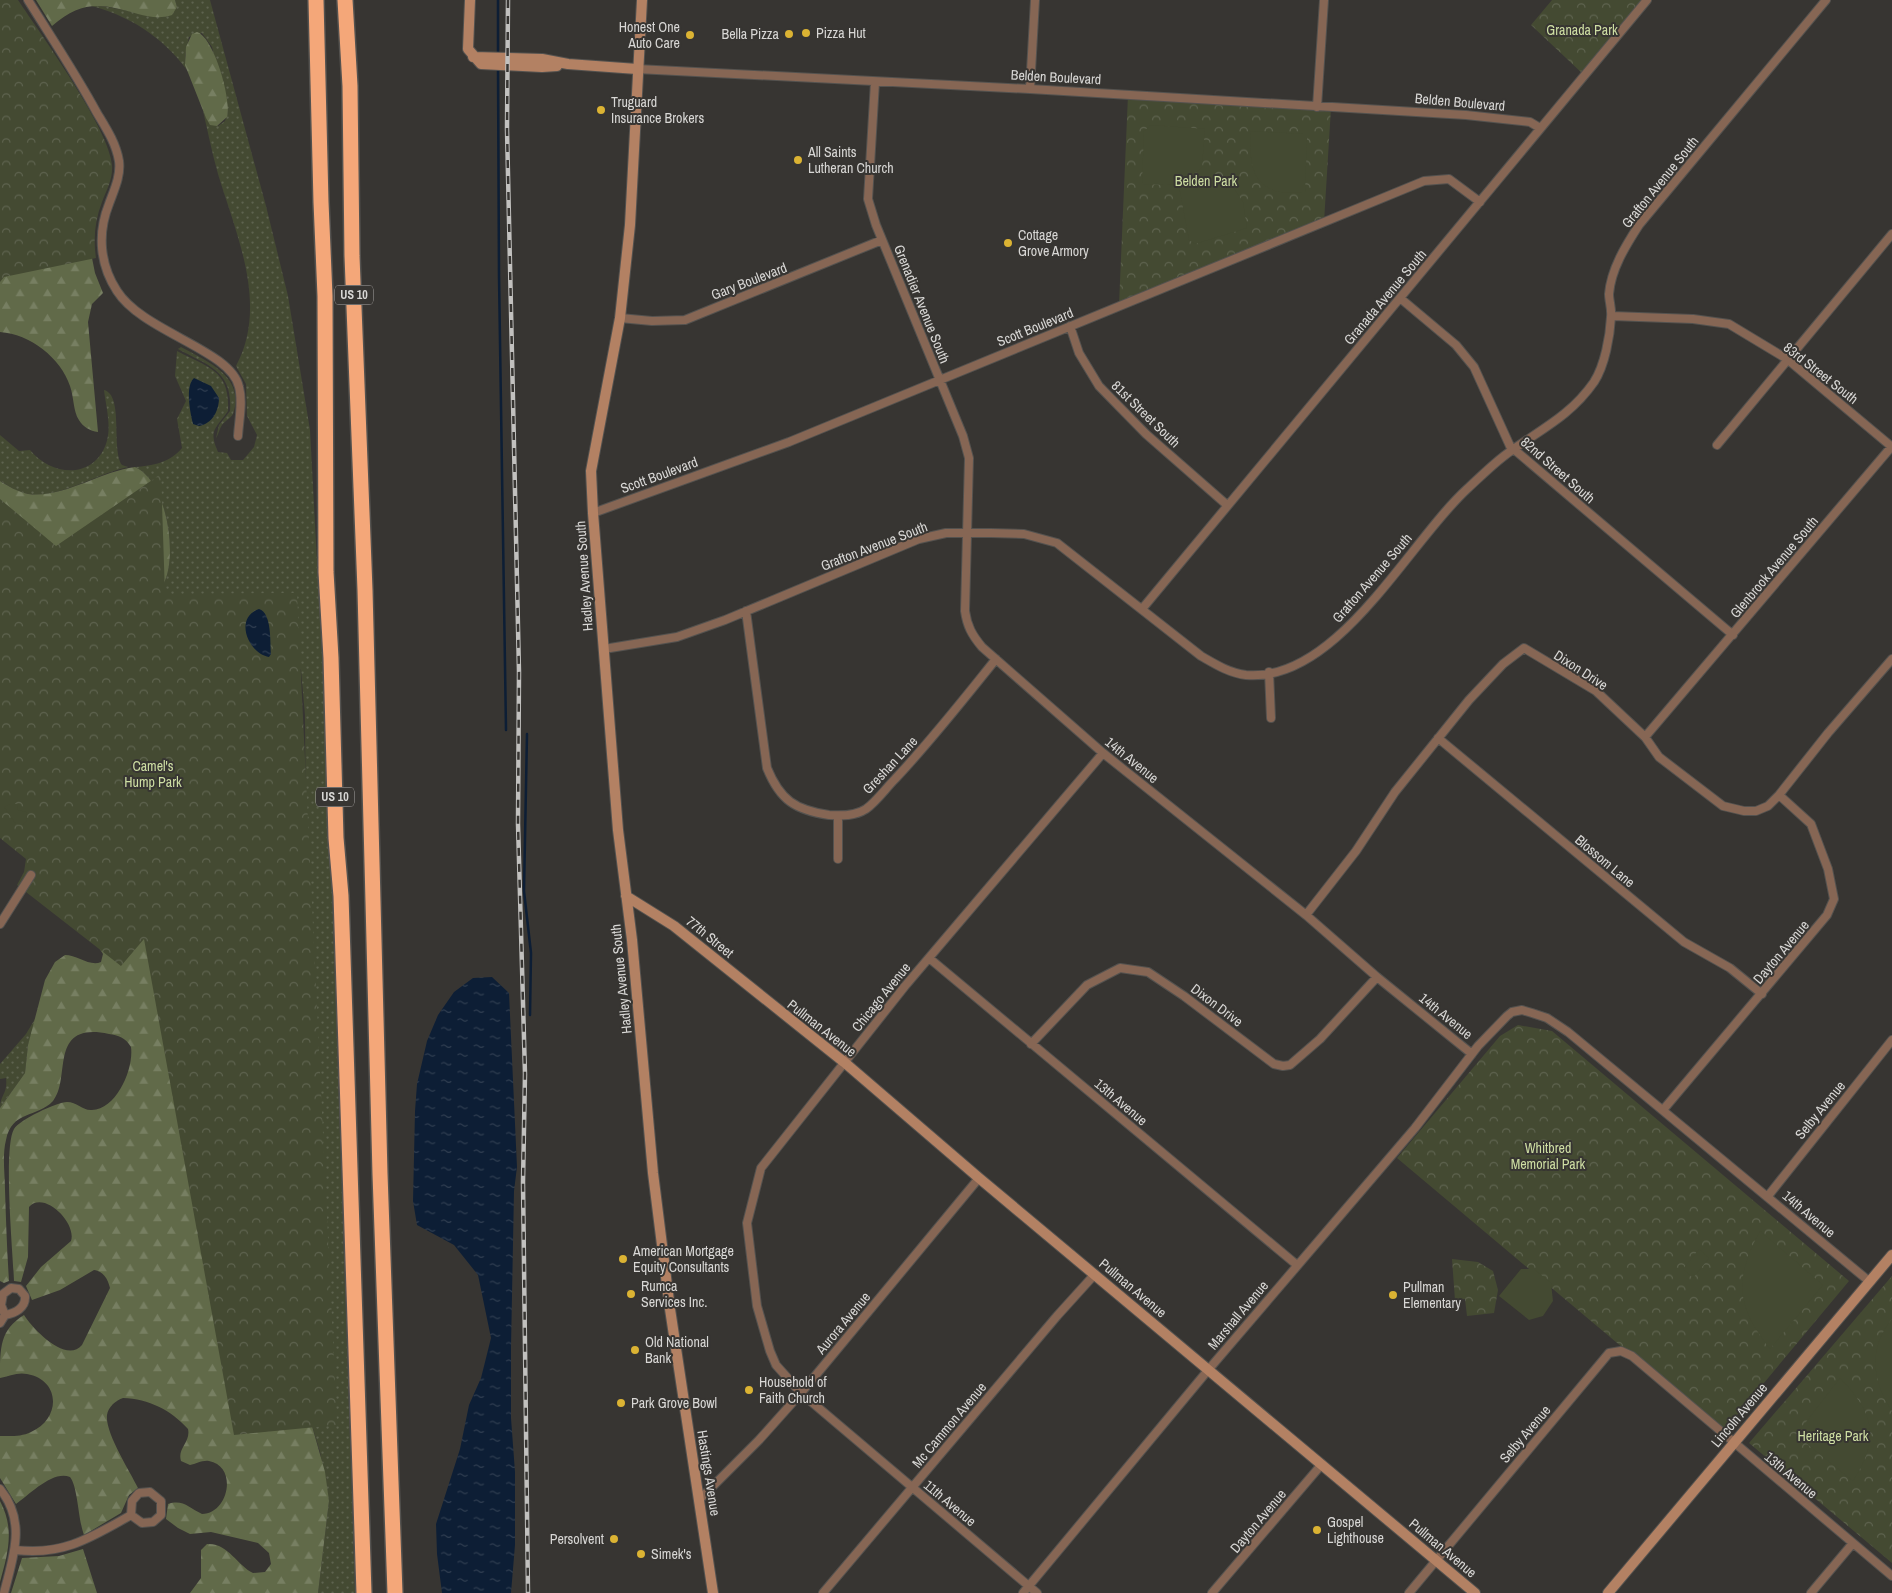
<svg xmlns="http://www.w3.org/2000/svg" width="1892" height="1593" viewBox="0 0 1892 1593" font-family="'Archivo Narrow',sans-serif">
<defs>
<pattern id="grass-dots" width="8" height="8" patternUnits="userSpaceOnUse" patternTransform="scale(1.25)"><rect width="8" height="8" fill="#444a32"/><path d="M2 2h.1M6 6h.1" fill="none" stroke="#5e634f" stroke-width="1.8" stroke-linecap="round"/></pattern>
<pattern id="forest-firs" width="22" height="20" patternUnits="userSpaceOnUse" patternTransform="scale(1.25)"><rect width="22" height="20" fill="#616a49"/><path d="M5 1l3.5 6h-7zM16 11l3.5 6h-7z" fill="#777f62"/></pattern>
<pattern id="park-crowns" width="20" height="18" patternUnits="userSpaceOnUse" patternTransform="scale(1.25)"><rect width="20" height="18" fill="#444a32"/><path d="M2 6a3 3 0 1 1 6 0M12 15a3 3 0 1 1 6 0" fill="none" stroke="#5e634f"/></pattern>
<pattern id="water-ripples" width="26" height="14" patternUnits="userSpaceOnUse" patternTransform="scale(1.25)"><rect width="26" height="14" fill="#0d1e35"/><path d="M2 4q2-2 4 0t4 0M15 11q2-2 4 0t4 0" fill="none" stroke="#303e51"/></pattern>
</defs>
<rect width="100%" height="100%" fill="#373532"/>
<path fill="url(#grass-dots)" d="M175,0H210L266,206L288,296L310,430L328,768L355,1593H318L329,1501L320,1452L310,1419L305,715L301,670L299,667L19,740L164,583C178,555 167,481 135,467C152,466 171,462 182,448L177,419L186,401L175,376L177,351C209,368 230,370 228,411C216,429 208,429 218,452L227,453L231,460H243L254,447L257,435L247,416L246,384L236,366C269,305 236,234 218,174C212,153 208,132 203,111L209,123L218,126L225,121L228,112L212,47L202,33L189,37L185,56L187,70C162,36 128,15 88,5L108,7L159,17H164L177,7Z
M181,347C206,361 246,376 233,414C231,418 225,421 222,425C219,429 219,434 216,438L219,425L230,411C233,371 209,366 178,349Z
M104,390C124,395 111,449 122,465L128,467C98,473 54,502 24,493C15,491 8,485 0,481V435L19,451L30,450C51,476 93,480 106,444C112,427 106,407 104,390Z
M38,1014L28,1045L25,1073L0,1108C0,1095 8,1094 6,1078L0,1079V1064L26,1034Z"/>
<path fill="url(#forest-firs)" d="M0,0L94,209L91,253L95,273L103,293L92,304L88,322L98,432C90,431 83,427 79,420C73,411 74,397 70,386C61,358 30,334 0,332Z
M36,0H175L177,7L172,15C161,19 149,17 138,14C101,3 82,0 52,26Z
M197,32C214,37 232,101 227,117L217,126L210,125L206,118L185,65L186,47L192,34Z
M135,467C167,481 178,555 164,583L0,754V481C8,486 18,492 28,494C62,499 101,471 135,467Z
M141,903L310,1419L325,1472L329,1501L318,1593H190L201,1578V1550L207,1544C227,1542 237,1565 253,1573L265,1572L271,1564L269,1553L258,1543L211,1532L190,1534L178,1528L166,1519L168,1504C183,1499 189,1508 202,1514C229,1514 238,1466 209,1461C202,1460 196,1464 190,1465L181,1461C177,1448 191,1442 188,1429C171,1410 149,1399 123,1398C116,1400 108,1407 107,1415C105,1433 130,1471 138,1488L129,1495L121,1513L84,1535C78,1519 78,1487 70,1477C53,1470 30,1494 16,1504L0,1478V1436C10,1436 21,1437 31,1432C61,1419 61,1380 27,1374C18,1372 9,1376 0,1378C0,1347 0,1330 24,1315C33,1329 66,1364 82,1345L110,1288C108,1279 103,1271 94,1270L60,1290L32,1300L26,1286L41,1267L71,1241C77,1223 44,1190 29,1207L28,1257L21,1282L14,1281C13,1253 3,1148 14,1129C19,1120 57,1102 67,1102C77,1102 83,1111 92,1110C117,1109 134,1068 131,1047C126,1038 118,1035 109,1034C47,1021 72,1079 53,1101C37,1118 12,1110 6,1140C2,1156 5,1174 5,1190C6,1220 7,1251 9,1281L4,1283L0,1281V1108L25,1073L28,1045L45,980L55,962L65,955C77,955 90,967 101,962L103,954L87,929Z
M0,1501C15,1529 8,1553 0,1582Z
M83,1549L97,1593H11L22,1558L59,1556Z"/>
<path fill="url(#park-crowns)" d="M0,0H18C40,33 110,130 112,165C113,179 107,189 102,202C95,220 93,239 96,258L4,277L0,282Z
M1552,0H1647L1584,75L1531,25Z
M1128,95L1331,108L1324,222L1119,305Z
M161,474L165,594L297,593L337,1425L234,1435L144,939L121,966L17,885L24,872L26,859L0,838V499L56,546Z
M1518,1025L1552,1031L1849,1281L1723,1432L1397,1158L1500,1036Z
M1452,1259L1478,1262L1493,1271L1498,1290L1494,1313L1467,1316L1465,1299L1455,1300Z
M1892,1276V1563L1749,1443Z"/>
<path fill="#444a32" d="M1151,125L1205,129L1202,167C1179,189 1171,185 1142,184L1144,131Z
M1251,131L1303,134L1307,138L1305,193C1296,192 1281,194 1273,190C1248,180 1250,153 1251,131Z
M1213,180L1231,184L1243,202L1247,228L1195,244L1189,240L1179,186Z
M10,804H17L18,810L26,812L27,820L23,825L16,824L4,807Z
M1760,1231L1823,1285L1770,1349C1736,1305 1734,1280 1760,1231Z
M1699,1249L1709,1258L1693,1278L1683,1269Z
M1521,1269H1534L1551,1283L1553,1301L1543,1316L1529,1320L1499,1296Z
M1892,1319V1411C1872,1382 1868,1348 1892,1319Z
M1840,1378C1875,1415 1880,1438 1853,1481L1796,1435Z"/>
<path fill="url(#water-ripples)" d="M194,378L211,386L219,398C219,411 212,424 199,426L193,424C190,412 185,386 194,378Z
M259,609C272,613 270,642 271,654L269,657C249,654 233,618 259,609Z
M492,977L509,993L517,1167L514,1191L511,1348V1418L515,1472V1545L511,1593H442L437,1554L436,1524L460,1449L469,1405L481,1378L491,1338L478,1275L454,1245L417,1225L413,1201L415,1111L417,1084L427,1041L438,1015L454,992L473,978Z"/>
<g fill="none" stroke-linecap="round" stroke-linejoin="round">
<path stroke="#0d1e35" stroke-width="2.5" d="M498,56V0
M498,66L499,276L506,730
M527,734L524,891L531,953L530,1015"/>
<defs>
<path id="street" d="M28,0C51,37 76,74 97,113C106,128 116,143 119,161C121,176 114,190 109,204C97,234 100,265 117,291C143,332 231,350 239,387C243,402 239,420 238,436
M637,69L1030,89L1466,115L1530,122L1540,128
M875,82L868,199L876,225L963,436L969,458L965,611C967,626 972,635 982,647L1103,753L1306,915L1377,977L1472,1054
M1030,89L1035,0
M1317,107L1324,0
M1400,298L1456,345L1474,367L1510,446L1733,635
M1612,316L1693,319L1729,324L1787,359L1892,447
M620,318L652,321L685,320L882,240
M1070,326L1079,353L1099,386L1146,434L1227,505
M1717,445L1892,234
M593,513L789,442L1424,181L1449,179L1480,202
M1142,609L1647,0
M746,611L767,768C780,800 795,810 829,815C842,816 855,816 866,809C877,801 886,788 895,779C931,741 963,700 996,659
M604,649L677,637L725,620L919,539L946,533H991L1024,534L1057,543L1201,656C1215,664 1229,673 1246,675C1337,683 1408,543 1467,489C1479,478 1491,466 1504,456C1537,431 1569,418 1594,382C1605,365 1610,336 1611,317C1612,309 1609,301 1609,294C1611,269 1626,245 1639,225L1826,0
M1269,672L1271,718
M1645,737L1892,446
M1438,738L1684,942L1730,968L1762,994
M838,816V859
M1306,915L1356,851L1395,792L1469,700L1503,664L1524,648L1596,691L1645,737L1659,757L1723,806L1744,811H1756L1768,806L1779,795L1828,733L1892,659
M0,924L31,875
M929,958L1297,1265
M1031,1044L1087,985L1120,968L1148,972L1184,996L1274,1064L1283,1066L1290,1065L1320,1039L1377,977
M1663,1110L1827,915L1834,899L1828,869L1811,824L1779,795
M1768,1196L1892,1040
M0,1323L5,1315C15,1313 26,1308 25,1296L19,1289L11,1288L3,1294L1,1305L5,1315
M0,1489C27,1522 13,1557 4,1593
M699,1500L759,1440L801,1393L979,1178
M16,1550C63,1556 92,1537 131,1515L132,1501L139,1493L150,1492L161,1501V1515L153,1522L142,1523L131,1515
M823,1593L1057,1316L1095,1274
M1023,1593L1209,1369L1415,1128L1478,1046L1507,1016L1512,1012L1522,1010L1532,1013L1547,1018L1568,1032L1870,1282
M1037,1593L801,1393L776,1365L770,1351L757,1306L747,1223L761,1168L905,986L1103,753
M1212,1593L1322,1464
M1409,1593L1609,1353L1621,1351L1632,1356L1892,1576
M1811,1593L1853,1543"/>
<path id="secondary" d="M470,0L468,49L481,64L542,67L557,66
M642,0L630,225L620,318L591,471L593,513L618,830L632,940L653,1173L670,1309L713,1593
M473,57L542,59L568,64L637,69
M626,896L674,926L844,1062L979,1178L1475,1593
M1608,1593L1892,1255"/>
<path id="highway" d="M316,0L321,202L325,296L326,572L331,658L336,838L341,896L364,1593
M345,0L350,86L352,256L365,590L380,1174L395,1593"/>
</defs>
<use href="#street" stroke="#54524f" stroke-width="10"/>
<use href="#secondary" stroke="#54524f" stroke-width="12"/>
<use href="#highway" stroke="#54524f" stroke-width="18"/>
<use href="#street" stroke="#866654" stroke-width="8"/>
<use href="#secondary" stroke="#b38163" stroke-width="10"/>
<use href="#highway" stroke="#f4a779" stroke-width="15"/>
<defs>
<path id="rail" d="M508,0L507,129L519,672L518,824L525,1074L523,1182L528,1593"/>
</defs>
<use href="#rail" stroke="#c1c0be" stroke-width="4.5"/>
<use href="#rail" stroke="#373532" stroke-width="2.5" stroke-dasharray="8" stroke-linecap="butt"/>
</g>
<g fill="#dbb333" stroke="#373532" stroke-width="2">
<circle cx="806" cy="33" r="5"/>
<circle cx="789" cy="34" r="5"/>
<circle cx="690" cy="35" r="5"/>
<circle cx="601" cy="110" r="5"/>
<circle cx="798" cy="160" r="5"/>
<circle cx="1008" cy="243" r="5"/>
<circle cx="623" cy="1259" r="5"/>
<circle cx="631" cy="1294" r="5"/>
<circle cx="1393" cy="1295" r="5"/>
<circle cx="635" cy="1350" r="5"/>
<circle cx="749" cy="1390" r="5"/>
<circle cx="621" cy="1403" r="5"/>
<circle cx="1317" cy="1530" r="5"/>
<circle cx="614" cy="1539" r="5"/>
<circle cx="641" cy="1554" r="5"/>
</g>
<g text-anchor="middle" stroke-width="4" stroke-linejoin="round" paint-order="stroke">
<g fill="#373532" stroke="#a8a6a4" stroke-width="1">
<rect x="335" y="285.5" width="38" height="19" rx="4"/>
<rect x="316" y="787.5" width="38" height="19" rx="4"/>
</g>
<g font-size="12" font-weight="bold" fill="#d8d7d5">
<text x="354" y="299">US 10</text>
<text x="335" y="801">US 10</text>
</g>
<g font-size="14" fill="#d8d7d5" stroke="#373532" text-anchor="start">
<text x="680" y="32" text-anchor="end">Honest One<tspan x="680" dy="16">Auto Care</tspan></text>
<text x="816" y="38">Pizza Hut</text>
<text x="779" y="39" text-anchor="end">Bella Pizza</text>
<text x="611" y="107">Truguard<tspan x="611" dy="16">Insurance Brokers</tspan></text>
<text x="808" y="157">All Saints<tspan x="808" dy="16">Lutheran Church</tspan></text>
<text x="1018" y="240">Cottage<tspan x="1018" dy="16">Grove Armory</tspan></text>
<text x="633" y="1256">American Mortgage<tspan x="633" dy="16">Equity Consultants</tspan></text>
<text x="641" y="1291">Rumca<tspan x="641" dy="16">Services Inc.</tspan></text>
<text x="1403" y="1292">Pullman<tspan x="1403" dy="16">Elementary</tspan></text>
<text x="645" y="1347">Old National<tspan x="645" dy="16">Bank</tspan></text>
<text x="759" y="1387">Household of<tspan x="759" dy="16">Faith Church</tspan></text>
<text x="631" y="1408">Park Grove Bowl</text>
<text x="1327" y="1527">Gospel<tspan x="1327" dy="16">Lighthouse</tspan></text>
<text x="604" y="1544" text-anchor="end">Persolvent</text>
<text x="651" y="1559">Simek's</text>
</g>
<g font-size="14" fill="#cedea3" stroke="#373532">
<text x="1582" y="35">Granada Park</text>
<text x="1206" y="186">Belden Park</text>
<text x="153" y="771">Camel's<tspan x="153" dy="16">Hump Park</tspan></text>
<text x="1548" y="1153">Whitbred<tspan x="1548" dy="16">Memorial Park</tspan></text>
<text x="1833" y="1441">Heritage Park</text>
</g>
<g font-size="14" fill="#d8d7d5" stroke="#373532">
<text transform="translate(1056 77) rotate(3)" y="5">Belden Boulevard</text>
<text transform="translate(1460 102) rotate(5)" y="5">Belden Boulevard</text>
<text transform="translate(1660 182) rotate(-51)" y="5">Grafton Avenue South</text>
<text transform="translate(749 281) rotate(-21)" y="5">Gary Boulevard</text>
<text transform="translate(1385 297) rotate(-50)" y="5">Granada Avenue South</text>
<text transform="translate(922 304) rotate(68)" y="5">Grenadier Avenue South</text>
<text transform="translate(1035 327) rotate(-22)" y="5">Scott Boulevard</text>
<text transform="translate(1821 373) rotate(38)" y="5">83rd Street South</text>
<text transform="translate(1146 414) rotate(44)" y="5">81st Street South</text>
<text transform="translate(1558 470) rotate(41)" y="5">82nd Street South</text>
<text transform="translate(659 475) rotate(-20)" y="5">Scott Boulevard</text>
<text transform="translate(874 546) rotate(-21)" y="5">Grafton Avenue South</text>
<text transform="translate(1774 567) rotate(-50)" y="5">Glenbrook Avenue South</text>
<text transform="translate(584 576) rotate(-94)" y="5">Hadley Avenue South</text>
<text transform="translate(1372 578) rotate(-49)" y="5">Grafton Avenue South</text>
<text transform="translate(1581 670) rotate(33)" y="5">Dixon Drive</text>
<text transform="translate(1132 760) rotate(39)" y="5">14th Avenue</text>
<text transform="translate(890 765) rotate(-47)" y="5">Greshan Lane</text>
<text transform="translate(1605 861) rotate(40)" y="5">Blossom Lane</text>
<text transform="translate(710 937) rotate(39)" y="5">77th Street</text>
<text transform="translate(1781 952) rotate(-50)" y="5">Dayton Avenue</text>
<text transform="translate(621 979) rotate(-96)" y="5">Hadley Avenue South</text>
<text transform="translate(881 997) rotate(-51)" y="5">Chicago Avenue</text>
<text transform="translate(1217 1005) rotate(37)" y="5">Dixon Drive</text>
<text transform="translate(1446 1016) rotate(39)" y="5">14th Avenue</text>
<text transform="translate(822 1028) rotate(38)" y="5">Pullman Avenue</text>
<text transform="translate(1121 1102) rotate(40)" y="5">13th Avenue</text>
<text transform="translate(1820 1110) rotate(-51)" y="5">Selby Avenue</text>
<text transform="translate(1809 1214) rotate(40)" y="5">14th Avenue</text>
<text transform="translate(1133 1288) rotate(40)" y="5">Pullman Avenue</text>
<text transform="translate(1238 1315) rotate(-50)" y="5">Marshall Avenue</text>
<text transform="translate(843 1323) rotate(-50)" y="5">Aurora Avenue</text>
<text transform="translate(1739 1415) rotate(-50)" y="5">Lincoln Avenue</text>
<text transform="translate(949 1425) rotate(-50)" y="5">Mc Cammon Avenue</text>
<text transform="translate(1525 1434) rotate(-50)" y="5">Selby Avenue</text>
<text transform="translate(709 1473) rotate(81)" y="5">Hastings Avenue</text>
<text transform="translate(1791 1475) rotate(40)" y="5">13th Avenue</text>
<text transform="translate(950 1503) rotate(40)" y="5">11th Avenue</text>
<text transform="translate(1258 1521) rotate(-50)" y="5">Dayton Avenue</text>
<text transform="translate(1443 1548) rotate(40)" y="5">Pullman Avenue</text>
</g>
</g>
</svg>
